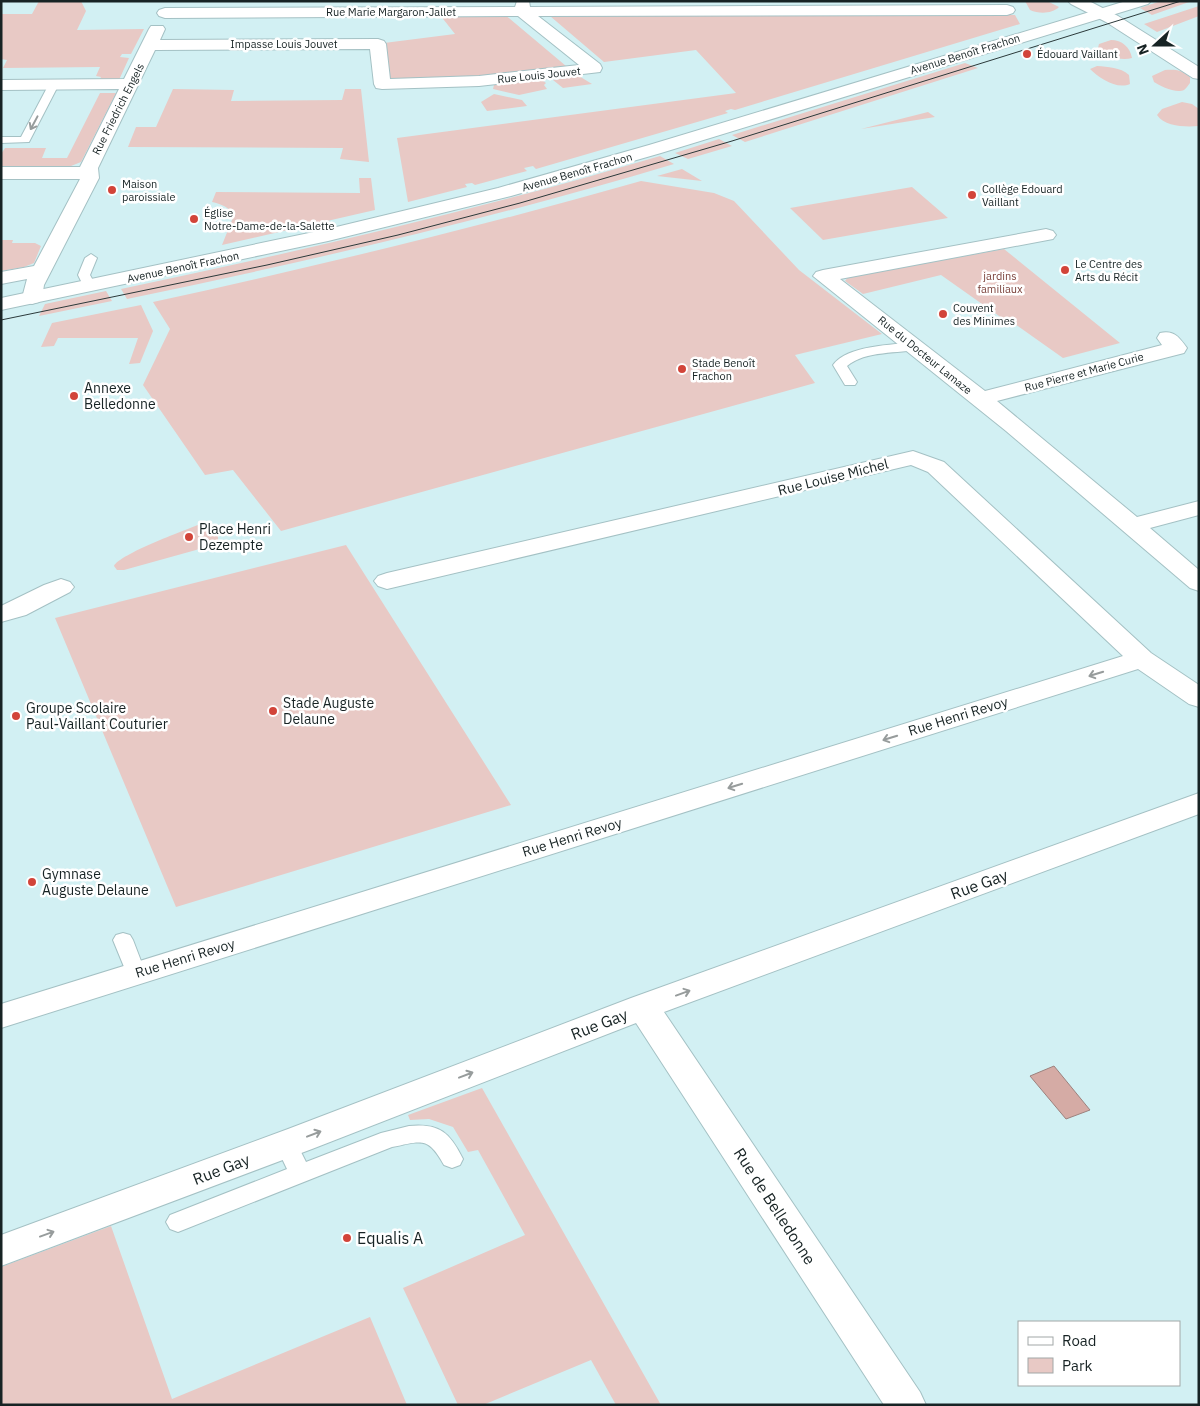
<svg xmlns="http://www.w3.org/2000/svg" width="1200" height="1406" viewBox="0 0 1200 1406" font-family="'IBM Plex Sans',sans-serif">
<rect width="100%" height="100%" fill="#d2f0f3"/>
<path fill="#e8c9c5" d="M39,1H81L86,11L77,30L144,29L131,54H122L120,57L129,58L119,80L100,79L101,77L96,76L100,67L3,68L7,60L1,59V14H32Z
M1025,1H1047L1059,7C1052,14 1039,14 1030,10Z
M1161,1H1192L1152,15L1140,8Z
M1199,6V16L1157,32L1144,24Z
M504,14L566,66L479,77L390,81L384,43L455,34L440,15Z
M1015,15L1020,24L735,110L731,109L725,111L728,113L536,169L533,166L524,168L527,171L475,185L472,183L465,184L467,187L408,202L397,138L736,93L696,50L604,62L550,16Z
M1111,40C1122,40 1130,47 1132,58C1122,61 1104,57 1098,48L1099,44Z
M965,63L978,68L745,142L732,135Z
M1097,66C1108,67 1120,67 1129,75L1130,84C1117,90 1099,78 1090,69Z
M1165,70C1175,69 1182,70 1190,77V83C1188,85 1187,88 1184,90C1176,94 1160,86 1154,82L1152,76Z
M579,76L592,84L563,88L553,80Z
M542,80L546,83L544,85L547,89L519,95L493,89L494,85Z
M173,89L234,90L231,101L342,100L345,89H361L369,162L340,159L343,148L128,147L136,127H156Z
M100,93H116L81,162L71,166L1,167V154L5,148H46L42,158H67Z
M494,94L522,100L527,106L487,111L481,102Z
M1182,102L1192,104L1199,109V126C1186,127 1165,127 1157,115L1162,109Z
M928,112L935,117L861,129Z
M719,139L732,146L688,159L675,153Z
M660,156L674,164C494,218 311,261 127,299L121,289C302,251 482,209 660,156Z
M682,169L702,181L657,176Z
M359,178H371L375,210L222,245L234,215C229,207 221,204 212,202L216,192L360,193Z
M641,181L714,193L734,201L799,270L882,334L795,355L815,383L281,531L233,470L205,475L143,385L170,329L153,302C317,266 480,227 641,181Z
M912,187L948,218L823,240L790,208Z
M1,240H13L12,243H35L41,246L34,263L24,267L1,271Z
M1004,249L1120,343L1063,358L1015,324L1009,323L941,275L863,294L845,281L848,277Z
M106,291L112,301L39,316L45,304Z
M141,305L153,331L140,363L129,364L138,338H58L54,346L41,347L52,323Z
M198,525L211,527L218,533V542L196,550L124,570H117L114,566C120,554 183,531 198,525Z
M346,545L511,805L176,907L55,618Z
M482,1088L661,1405H616L591,1360L483,1405H458L403,1288L525,1235L478,1150L468,1152L453,1127L429,1119L410,1120L408,1115Z
M111,1226L172,1399L370,1317L407,1405H1V1267Z"/>
<path fill="#d5aba5" stroke="#9c827e" d="M1054,1066L1090,1110L1066,1119L1030,1076Z"/>
<g fill="none" stroke-linecap="round" stroke-linejoin="round">
<defs>
<path id="service" d="M54,81L59,84L29,142L1,143V137H21L49,84Z
M91,254L97,258L90,275L96,286L90,290L85,289L78,275L85,258Z
M916,342L923,346L921,349C898,354 866,350 847,366L857,382L855,385H845L833,365C847,345 893,345 916,342Z
M123,933L130,935L133,940L146,974L143,979L136,982L129,979L113,940L116,935Z
M409,1126C440,1123 450,1133 463,1159L460,1165L452,1168L444,1165C428,1136 422,1141 392,1147L178,1232L170,1229L166,1222L170,1215L287,1169L275,1144L278,1138L286,1135L294,1138L306,1162L381,1133Z"/>
<path id="minor" d="M517,1H529L530,7L1007,5L1013,7L1015,10L1013,13L1007,15L538,16L600,64L602,68L600,72L479,86L382,89L376,88L374,84L370,49L155,50L98,168L99,178L44,285L42,298L39,302L32,304L25,302L22,298L27,279L1,284V272L34,266L80,179H1V167H80L119,89L1,90V80L124,79L149,29L151,26H163L165,29L160,40L378,39L384,41L386,44L390,79L479,76L579,65L518,16L165,18L159,16L157,13L159,10L165,8L515,7Z
M1068,1H1089L1118,16L1199,67V79L1193,78L1106,22L1071,4Z
M1046,229L1053,231L1056,235L1053,239L840,279L985,391L1162,345L1157,338L1160,333C1174,330 1179,337 1187,348L1184,353L997,401L1137,517L1199,501V515L1150,528L1199,570V591L1190,588L1006,431L813,276L816,272L823,270Z
M913,451L944,462L1151,653L1199,685V707L1189,704L1138,669L1,1028V1004L1123,656L928,472L911,465L387,589L378,586L374,581L378,576L387,573Z
M61,579L70,582L74,587L70,592L26,615L1,622V606L44,585Z
M1199,793V814L664,1012L920,1392L926,1405H884L636,1023L312,1149L1,1266V1235L288,1129L631,998Z"/>
<path id="tertiary" d="M1126,1H1151L1148,4L661,153L511,196L328,241L1,310V298L328,229L498,188L649,145Z"/>
</defs>
<use href="#service" stroke="#a4c1c4" stroke-width="2"/>
<use href="#minor" stroke="#a4c1c4" stroke-width="2"/>
<use href="#tertiary" stroke="#a4c1c4" stroke-width="2"/>
<use href="#service" fill="#fff" fill-rule="evenodd"/>
<use href="#minor" fill="#fff" fill-rule="evenodd"/>
<use href="#tertiary" fill="#fff" fill-rule="evenodd"/>
<path stroke="#2b393a" stroke-width="1" d="M1,320L267,265L398,235L520,203L732,141L1181,1"/>
</g>
<defs><path id="oneway-shaft" d="M-6 0H5M1.5-3L5.5 0L1.5 3" fill="none" stroke-width="1.6" stroke-linecap="round" stroke-linejoin="round" transform="scale(1.25)"/></defs>
<g stroke="#979c9c">
<use href="#oneway-shaft" transform="translate(34 123) rotate(118)"/>
<use href="#oneway-shaft" transform="translate(1096 674) rotate(163)"/>
<use href="#oneway-shaft" transform="translate(890 738) rotate(163)"/>
<use href="#oneway-shaft" transform="translate(735 786) rotate(163)"/>
<use href="#oneway-shaft" transform="translate(683 993) rotate(-20)"/>
<use href="#oneway-shaft" transform="translate(466 1075) rotate(-21)"/>
<use href="#oneway-shaft" transform="translate(314 1134) rotate(-21)"/>
<use href="#oneway-shaft" transform="translate(47 1234) rotate(-20)"/>
</g>
<g fill="#d24439" stroke="#fff" stroke-width="2">
<circle cx="1027" cy="54" r="5"/>
<circle cx="112" cy="190" r="5"/>
<circle cx="972" cy="195" r="5"/>
<circle cx="194" cy="219" r="5"/>
<circle cx="1065" cy="270" r="5"/>
<circle cx="943" cy="314" r="5"/>
<circle cx="682" cy="369" r="5"/>
<circle cx="74" cy="396" r="5"/>
<circle cx="189" cy="537" r="5"/>
<circle cx="273" cy="711" r="5"/>
<circle cx="16" cy="716" r="5"/>
<circle cx="32" cy="882" r="5"/>
<circle cx="347" cy="1238" r="5"/>
</g>
<g text-anchor="middle" stroke-width="5" stroke-linejoin="round" paint-order="stroke">
<g font-size="11" fill="#172324" stroke="#fff">
<text x="391" y="16">Rue Marie Margaron-Jallet</text>
<text x="284" y="48">Impasse Louis Jouvet</text>
<text transform="translate(965 54) rotate(-17)" y="4">Avenue Benoît Frachon</text>
<text transform="translate(539 75) rotate(-6)" y="4">Rue Louis Jouvet</text>
<text transform="translate(118 109) rotate(-63)" y="4">Rue Friedrich Engels</text>
<text transform="translate(577 172) rotate(-16)" y="4">Avenue Benoît Frachon</text>
<text transform="translate(183 267) rotate(-12)" y="4">Avenue Benoît Frachon</text>
<text transform="translate(925 355) rotate(39)" y="4">Rue du Docteur Lamaze</text>
<text transform="translate(1084 372) rotate(-15)" y="4">Rue Pierre et Marie Curie</text>
</g>
<g font-size="11" fill="#172324" stroke="#fff" text-anchor="start">
<text x="1037" y="58">Édouard Vaillant</text>
<text x="122" y="188">Maison<tspan x="122" dy="13">paroissiale</tspan></text>
<text x="982" y="193">Collège Edouard<tspan x="982" dy="13">Vaillant</tspan></text>
<text x="204" y="217">Église<tspan x="204" dy="13">Notre-Dame-de-la-Salette</tspan></text>
<text x="1075" y="268">Le Centre des<tspan x="1075" dy="13">Arts du Récit</tspan></text>
<text x="953" y="312">Couvent<tspan x="953" dy="13">des Minimes</tspan></text>
<text x="692" y="367">Stade Benoît<tspan x="692" dy="13">Frachon</tspan></text>
</g>
<g font-size="11" fill="#7b423b" stroke="#fff">
<text x="1000" y="280">jardins<tspan x="1000" dy="13">familiaux</tspan></text>
</g>
<g font-size="14" fill="#172324" stroke="#fff" text-anchor="start">
<text x="84" y="393">Annexe<tspan x="84" dy="16">Belledonne</tspan></text>
<text x="199" y="534">Place Henri<tspan x="199" dy="16">Dezempte</tspan></text>
<text x="283" y="708">Stade Auguste<tspan x="283" dy="16">Delaune</tspan></text>
<text x="26" y="713">Groupe Scolaire<tspan x="26" dy="16">Paul-Vaillant Couturier</tspan></text>
<text x="42" y="879">Gymnase<tspan x="42" dy="16">Auguste Delaune</tspan></text>
</g>
<g font-size="14" fill="#172324" stroke="#fff">
<text transform="translate(833 477) rotate(-14)" y="5">Rue Louise Michel</text>
<text transform="translate(958 716) rotate(-17)" y="5">Rue Henri Revoy</text>
<text transform="translate(572 837) rotate(-17)" y="5">Rue Henri Revoy</text>
<text transform="translate(185 958) rotate(-17)" y="5">Rue Henri Revoy</text>
</g>
<g font-size="16" fill="#172324" stroke="#fff">
<text transform="translate(979 884) rotate(-20)" y="6">Rue Gay</text>
<text transform="translate(599 1024) rotate(-21)" y="6">Rue Gay</text>
<text transform="translate(221 1169) rotate(-21)" y="6">Rue Gay</text>
<text transform="translate(775 1206) rotate(57)" y="6">Rue de Belledonne</text>
</g>
<g font-size="16" fill="#172324" stroke="#fff" text-anchor="start">
<text x="357" y="1244">Equalis A</text>
</g>
</g>
<rect width="1200" height="1406" fill="none" stroke="#172324" stroke-width="5"/>
<rect x="1018" y="1321" width="162" height="65" fill="#ffffff" stroke="#a2a7a7"/>
<rect x="1028" y="1337" width="25" height="8" fill="#ffffff" stroke="#a2a7a7"/>
<text x="1062" y="1346" font-size="15" fill="#172324">Road</text>
<rect x="1028" y="1358" width="25" height="15" fill="#e8c9c5" stroke="#a2a7a7"/>
<text x="1062" y="1371" font-size="15" fill="#172324">Park</text>
<g transform="translate(1155 45) rotate(249)" stroke="#ffffff" stroke-width="4" paint-order="stroke">
<path d="M0-4L9 19L0 12L-9 19Z" fill="#172324"/>
<text y="-8" font-size="14" font-weight="bold" text-anchor="middle" fill="#172324">N</text>
</g>
</svg>
